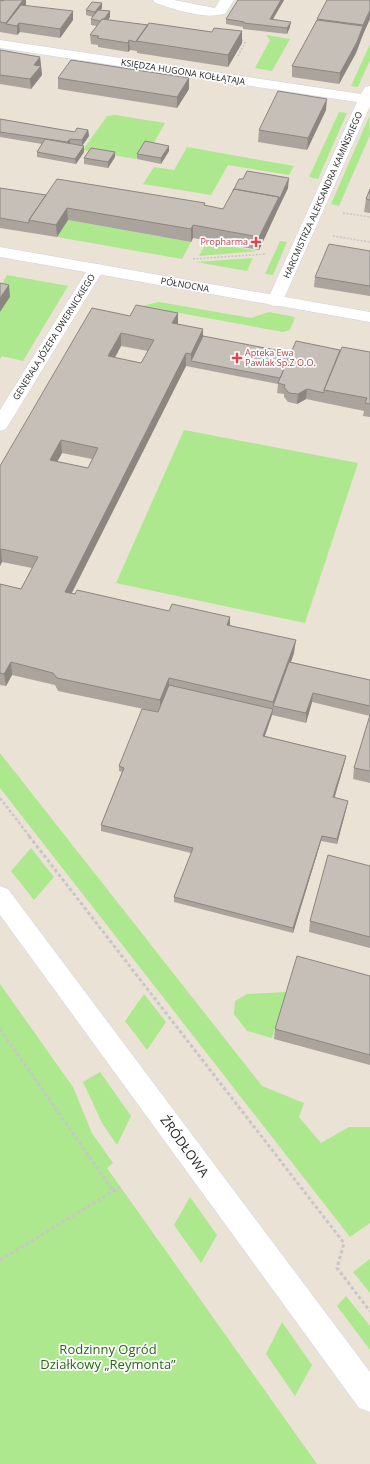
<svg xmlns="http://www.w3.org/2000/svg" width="370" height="1464" viewBox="0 0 370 1464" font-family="'Open Sans',sans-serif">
<rect width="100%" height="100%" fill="#ebe2d6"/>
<path fill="#ade78e" d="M266,35L290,39L272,71L255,68L270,40Z
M370,44V60L358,87L351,86Z
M339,112L347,113L318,179L309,177Z
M115,115L165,123L152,146L145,145L136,159L83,150L107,116Z
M369,117L370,135L339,206L331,204Z
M187,147L294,166L289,175L228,165L211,195L143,184L154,167L174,170Z
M68,220L191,242L182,259L57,237Z
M280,241L287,242L273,275L265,274Z
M207,242L258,251L199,256Z
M253,258L247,271L196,262Z
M7,275L68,286L23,361L2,356L0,359V312L10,297L0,288Z
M159,302L251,318L269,312L295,317L290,330L283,332L142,306Z
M184,430L358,463L305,623L116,583Z
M0,753L262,1086L304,1103L299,1117L321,1143L349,1127H370V1223L350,1237L0,788Z
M31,848L54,877L34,900L11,871Z
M0,984L73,1087L92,1133L113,1163L107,1168L317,1464H0Z
M286,992L272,1038L247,1031L234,1014L235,1001L247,994Z
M144,994L166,1022L147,1050L125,1021Z
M100,1072L131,1116L117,1145L102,1123L83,1082Z
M190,1197L217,1235L201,1263L174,1225Z
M370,1259V1293L353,1272Z
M346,1296L370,1326V1350L337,1306Z
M282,1322L312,1365L295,1396L266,1354Z"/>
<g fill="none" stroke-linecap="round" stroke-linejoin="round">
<defs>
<path id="lane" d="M153,0H174L215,8L220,0H234L226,13C207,21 174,9 155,3Z"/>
<path id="street" d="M0,40L361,94L365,87L370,86V106L281,305L275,306L269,305L267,301L357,102L0,48Z
M96,264L102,265L104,269L6,429L0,431V410L88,269L90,265Z"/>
<path id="secondary" d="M0,247L370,312V322L0,257Z
M0,886L8,889L370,1372V1412L359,1408L0,915Z"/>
</defs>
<use href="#lane" stroke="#ccd0e2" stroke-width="1"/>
<use href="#street" stroke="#ccd0e2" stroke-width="1"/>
<use href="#secondary" stroke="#ccd0e2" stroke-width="1"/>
<path stroke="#c7c7c7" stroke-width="1.5" stroke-dasharray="2 1.5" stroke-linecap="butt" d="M238,56L245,43L239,37
M343,213L370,217
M333,236L370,242
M193,259L266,254"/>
<path stroke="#c7c7c7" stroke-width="2.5" stroke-dasharray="3 2" stroke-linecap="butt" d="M0,798L30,837"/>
<path stroke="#c7c7c7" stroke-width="3" stroke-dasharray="3.5 2.5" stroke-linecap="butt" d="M29,836L344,1243L337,1268L370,1311
M0,1029L114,1192
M0,1260L120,1187"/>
<use href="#lane" fill="#fff" fill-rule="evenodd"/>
<use href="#street" fill="#fff" fill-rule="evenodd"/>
<use href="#secondary" fill="#fff" fill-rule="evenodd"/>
</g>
<path fill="#aaa49d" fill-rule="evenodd" d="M0,0H26V6L73,20L60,38L20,32L17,35L0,32Z
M284,0L273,19L290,27L287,34L243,29V27L226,24V19Z
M370,0L362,37L356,53L339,84L292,77V66L317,20V19Z
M102,3V8L100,10L110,11V17L108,20L148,25L212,32L242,31V43L228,67L137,53V51L130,50L128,52L98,47V45L91,44L90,35L97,26L91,25V19L93,17L86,15V10Z
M0,50L40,57L42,75L31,89L0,84Z
M58,78H189V89L177,108L58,89Z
M326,110L307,150L258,142L259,130Z
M0,119L75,132L88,130L89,136L82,146L84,152L76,164L37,157V152L42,144L0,137Z
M169,151L161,164L137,159V154Z
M115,152V157L108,168L84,164V158Z
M0,188L46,195L205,203V206L223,209L288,188L278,209L259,250L193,238L191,242L68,220L57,237L0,228Z
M370,189V213L364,212L366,199Z
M370,251V296L314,287L315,277Z
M130,316L203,329V336L291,353L340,350L370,352V417L363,416L364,411L306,399L297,404L288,402L284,397V394L277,393L278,384L186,366L72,593L169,611L230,617V625L294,653L291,662L370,680V783L353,779L354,768L370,716L312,702L306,723L272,715L265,736L346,756L345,761L334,798L347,806L337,844L321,841L293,933L174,902V897L191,853L101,831V825L122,772L119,771V766L158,712L58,691L55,685L12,675L6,686L0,685V584L21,589L32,568L2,562L0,566V466ZM121,346L148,351L141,363L115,358ZM62,453L92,459L88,468L57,462Z
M370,866V948L309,932L310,921Z
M370,976V1065L274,1039L275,1029Z"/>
<path fill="#8b8680" d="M23,0H26V8L6,24V23Z
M281,0H284L270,24V19Z
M102,3V8L95,17V12Z
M370,10V19L362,37L356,53L339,84L340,73L363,26Z
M73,11V20L60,38V29Z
M110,11V17L103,27V21Z
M291,22L290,27L287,34V28Z
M19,23L20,32L17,35V26Z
M242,31V43L228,67V55Z
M129,40L130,50L128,52V43Z
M40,57L42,75L31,89L30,79L34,65Z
M189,78V89L177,108V97Z
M327,99L326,110L307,150L308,138Z
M88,130L89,136L82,146V140Z
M70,139V144L68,148L67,142Z
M84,146V152L76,164L75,159Z
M169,146V151L161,164V158Z
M115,152V157L108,168V162Z
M289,178L288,188L278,209L259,250V237Z
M67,208L68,220L57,237L56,225Z
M193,225V238L191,242V229Z
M9,285L10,297L0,312V298Z
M178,313V326L172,323Z
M203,329V342L191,361V354Z
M121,333V346L108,369V356Z
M186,353V366L66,604L65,592Z
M307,389L306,399L297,404L298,394Z
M61,440L62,453L51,473L50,460Z
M1,549L2,562L0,566V550Z
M230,617V630L227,625Z
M296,640L294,653L275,706H273L272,715L263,741V736L273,710V702Z
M11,662L12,675L6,686L4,674Z
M169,678V691L160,713V700Z
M313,693L312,702L306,723V713Z
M346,756L345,761L333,803V797Z
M348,801L347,806L337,844V839Z
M322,836L321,841L293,933V928Z"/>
<path fill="#c6bfb7" stroke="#8b8680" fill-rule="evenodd" d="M0,0L3,1L4,0H23L6,23L0,22Z
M238,0H281L270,19L291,22L287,28L244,23V22L226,19Z
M327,0H370V10L363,25L317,19Z
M92,2L102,3L95,12L86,10Z
M21,5L73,11L60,29L19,23L17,26L6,24Z
M98,10L110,11L104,19H102L100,21L91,19Z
M102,19L148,25L136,42L129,40L128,43L97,38L99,36L90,35Z
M317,20L363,26L357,42L340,73L292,66Z
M149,23L212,32L214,28L242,31L228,55L136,41Z
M0,50L40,57L34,65L41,66L30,79L0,75Z
M71,60L189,78L177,97L58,78Z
M278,91L327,99L308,138L259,130Z
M0,119L75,132L77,128L88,130L82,140L70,139L67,142L0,132Z
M45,139L84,146L75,159L37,152Z
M145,141L169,146L161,158L137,154Z
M91,148L115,152L108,162L84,158Z
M247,171L289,178L279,200V197L234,189L233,191L239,179H243Z
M57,179L205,203L204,205L223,209L234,189L279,197L259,237L193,225L191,229L67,208L56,225L29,220Z
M0,188L46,195L29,220V223L0,218Z
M370,189V200L366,199Z
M329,244L370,251V286L315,277Z
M0,283L9,285L0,298Z
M136,305L178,313L172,323L203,329L191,354L186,353L65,592L75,594L77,590L169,611L172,604L230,617L227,625L296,640L273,702L169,678L160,700L57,678L53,673L11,662L4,674L0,673V584L21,589L38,557L1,549L0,550V466L92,308L130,316ZM121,333L154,340L141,363L108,356ZM61,440L98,448L88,468L50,460Z
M203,336L291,353L280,378L191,361Z
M296,341L340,350L324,390V393L307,389L298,394L289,393L284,387L285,385L278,383Z
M342,347L370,352V404L365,403L367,398L324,390Z
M289,662L370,680V706L313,693L306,713L273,706Z
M169,685L273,709L263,736L346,756L333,797L348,801L337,839L322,836L293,928L174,897L193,848L101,825L124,768L119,766L142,709L158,712Z
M370,715V771L354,768Z
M328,855L370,866V937L310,921Z
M297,956L370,976V1055L275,1029Z"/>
<g fill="#e0444e" stroke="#fff" stroke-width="1.5">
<path d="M254 236h4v4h4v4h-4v4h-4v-4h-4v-4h4z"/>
<path d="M235 352h4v4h4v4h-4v4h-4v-4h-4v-4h4z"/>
</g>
<g text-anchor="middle" stroke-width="3.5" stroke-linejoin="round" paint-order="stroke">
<g font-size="9" fill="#272727" stroke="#fff">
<text transform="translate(183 72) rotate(9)" y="3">KSIĘDZA HUGONA KOŁŁĄTAJA</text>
<text transform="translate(323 195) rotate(-66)" y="3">HARCMISTRZA ALEKSANDRA KAMIŃSKIEGO</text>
<text transform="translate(185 285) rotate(10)" y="3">PÓŁNOCNA</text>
<text transform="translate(54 337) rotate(-58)" y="3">GENERAŁA JÓZEFA DWERNICKIEGO</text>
</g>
<g font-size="9" fill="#be3a42" stroke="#fff" text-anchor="end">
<text x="248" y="245">Propharma</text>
<text x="245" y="356" text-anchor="start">Apteka Ewa<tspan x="245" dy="10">Pawlak Sp.Z O.O.</tspan></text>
</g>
<g font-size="13" fill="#272727" stroke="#fff">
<text transform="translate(185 1146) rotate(54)" y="5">ŹRÓDŁOWA</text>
</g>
<g font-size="13" fill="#266714" stroke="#fff">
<text x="108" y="1354">Rodzinny Ogród<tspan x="108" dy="15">Działkowy „Reymonta”</tspan></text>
</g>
</g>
</svg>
